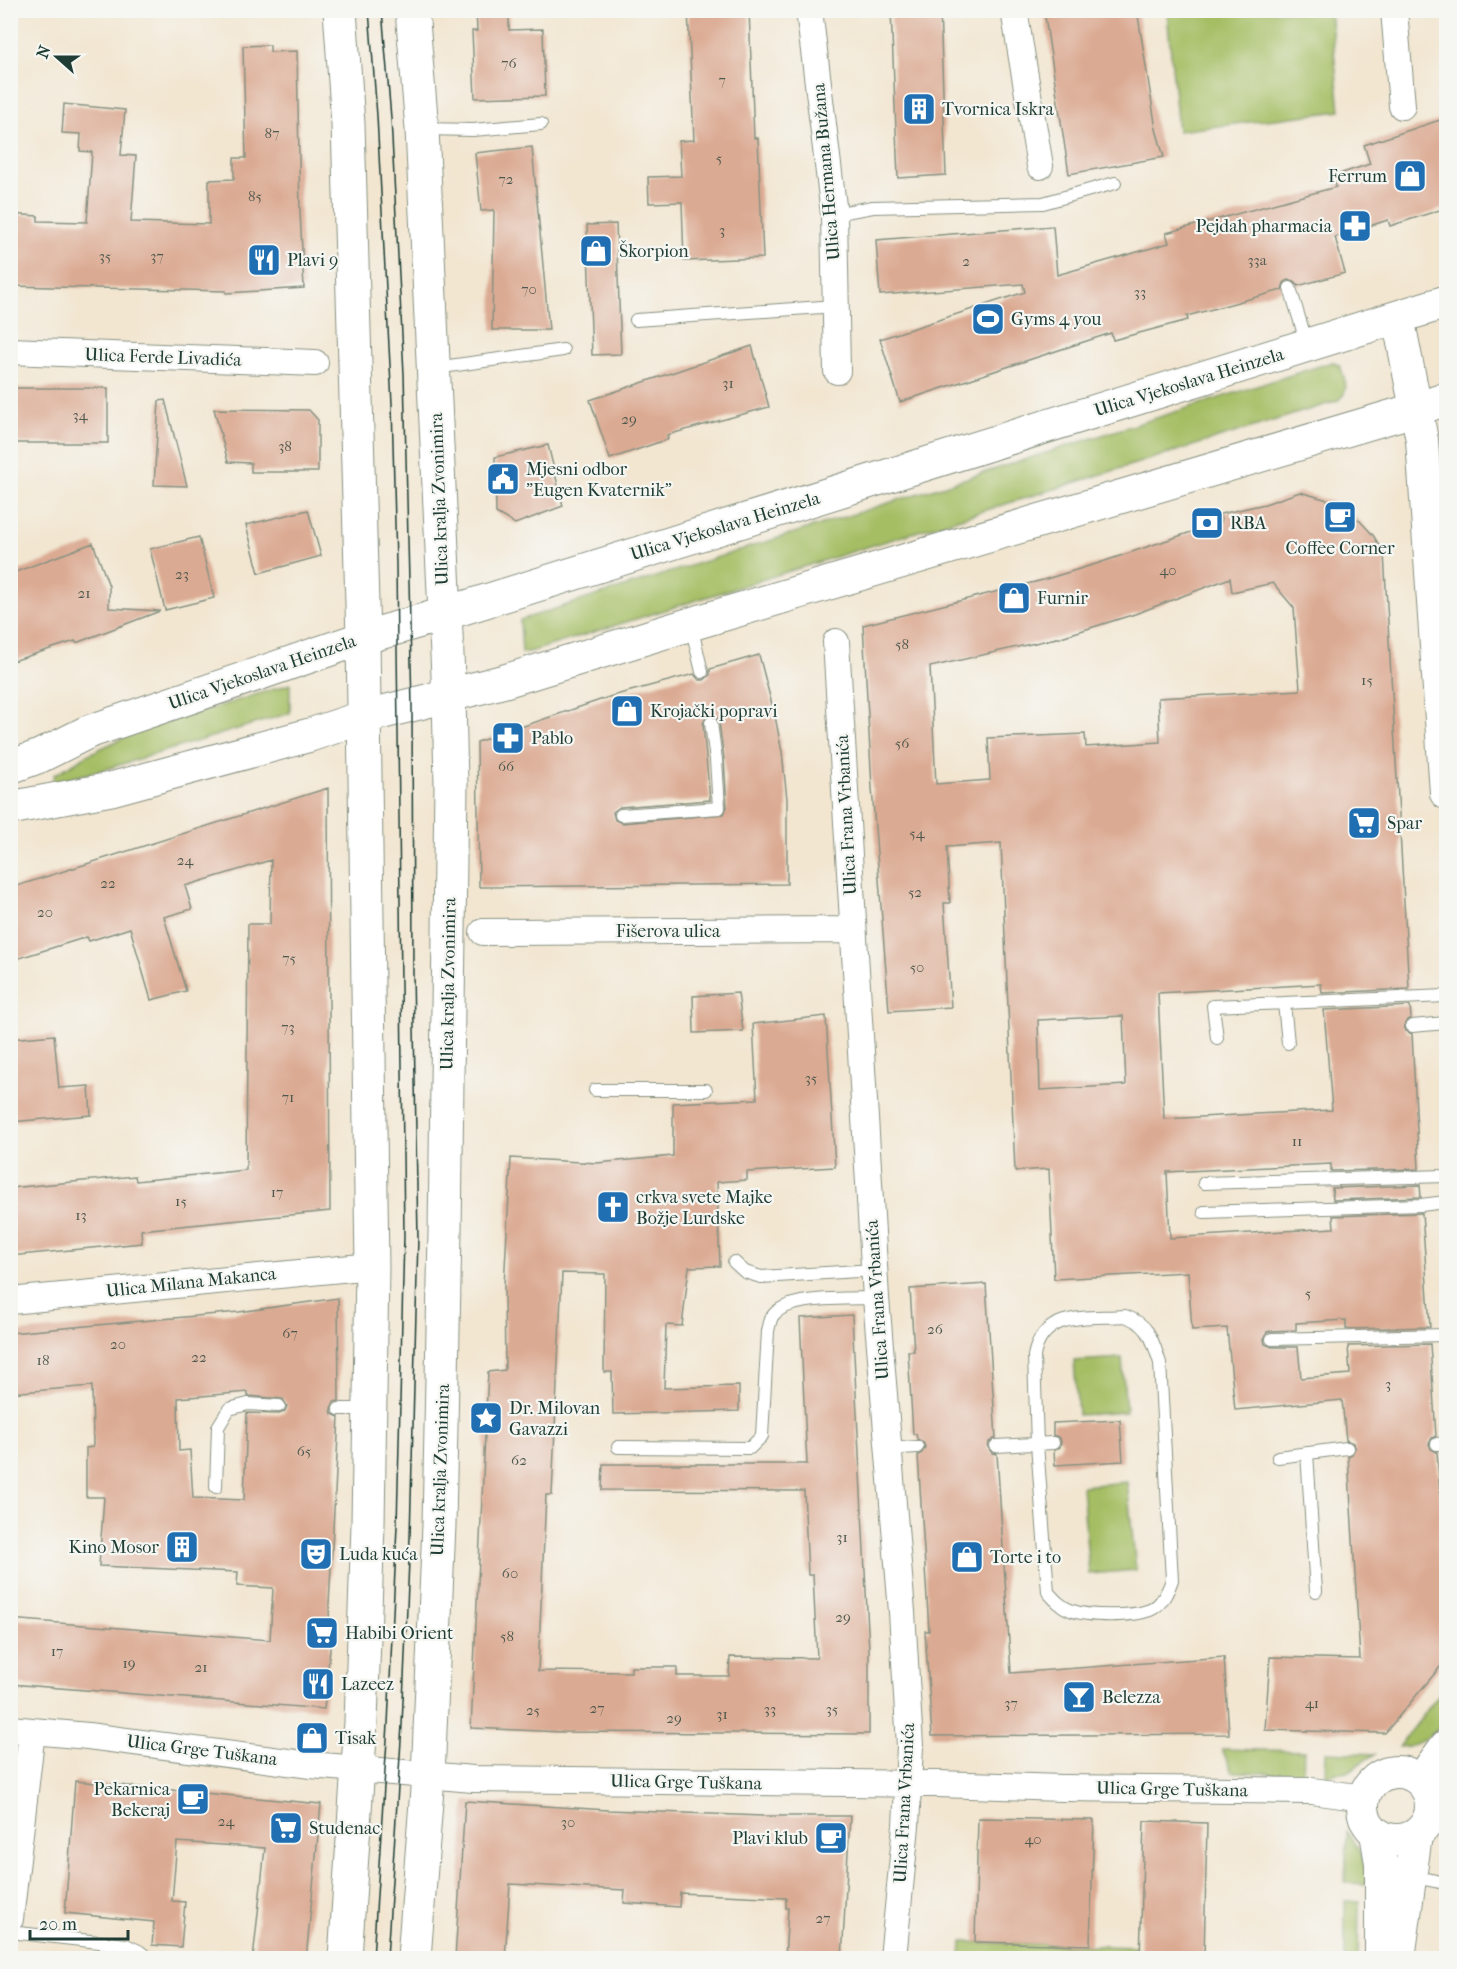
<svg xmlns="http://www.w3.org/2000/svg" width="1457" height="1969" viewBox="0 0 1457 1969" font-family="'IM FELL French Canon',serif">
<rect width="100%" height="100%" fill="#f6f6f2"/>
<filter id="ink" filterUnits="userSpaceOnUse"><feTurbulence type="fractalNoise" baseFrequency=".0167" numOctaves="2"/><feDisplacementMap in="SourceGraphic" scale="12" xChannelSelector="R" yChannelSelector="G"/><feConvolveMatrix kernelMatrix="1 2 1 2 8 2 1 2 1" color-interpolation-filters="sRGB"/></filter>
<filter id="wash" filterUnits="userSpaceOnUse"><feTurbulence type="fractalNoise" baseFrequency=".008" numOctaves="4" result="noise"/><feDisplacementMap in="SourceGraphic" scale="24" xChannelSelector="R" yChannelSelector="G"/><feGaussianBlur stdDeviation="1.35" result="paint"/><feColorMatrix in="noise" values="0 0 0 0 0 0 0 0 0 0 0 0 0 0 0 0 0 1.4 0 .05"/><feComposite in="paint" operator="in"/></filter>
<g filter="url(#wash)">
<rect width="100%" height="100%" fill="#f2e6d1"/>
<path fill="#a5be64" stroke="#627e4c" stroke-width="1.5" d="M1173,10L1330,11L1340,111L1178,131L1167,12Z
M1332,362L1340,366C1345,379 1351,392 1337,401L533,651L522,653L520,620Z
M290,684V713L103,770L53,782L54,775L89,754L133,733Z
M1122,1358L1126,1412L1078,1415L1074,1361Z
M1127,1482L1136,1570L1089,1574L1082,1486Z
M1446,1685C1447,1694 1448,1705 1446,1714C1443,1731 1415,1748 1399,1747Z
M1222,1749L1304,1751L1303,1774L1232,1772Z
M1326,1752L1375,1754L1347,1772L1325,1775Z
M1347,1831C1360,1848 1365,1864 1368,1884L1345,1883Z
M1345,1901L1359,1902L1358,1958H1345Z
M962,1942L1135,1947L1136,1958H961Z"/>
<g id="blocks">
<path fill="#dbaa93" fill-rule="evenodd" d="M476,10H509V30L543,29L545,96L475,98L472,31H477Z
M688,10H749L754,138H758L763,258L684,261L682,202L649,203L648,177L681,176L679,141L694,140Z
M891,10H940L946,175L898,178Z
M1044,10H1137L1156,129L1164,157L1069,174Z
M270,45V52L297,51L300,212L304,288L226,293V291L10,286V214L38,216V221L87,222L92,152L80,151L81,134L62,133L64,104L125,110L121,155L136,156L131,222L209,224V180L234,179V158H246L243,46Z
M1446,118V208L1390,226L1388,220L1335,237L1345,273L1298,286L1295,282L1288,280L1284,283L1282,290L1187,316L1188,320L1113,340L1111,333L900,402L880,339L1025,292L1023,284L880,295L876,240L1053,226L1057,275L1169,243L1166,233L1336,187L1333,176L1370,164L1364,145Z
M532,147L549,330H492L494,210L481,211L475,153Z
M616,224L621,354L592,355L587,225Z
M752,346L769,407L667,435L668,439L610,459L590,400Z
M10,388H108V443H10Z
M165,400L187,486L154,485L159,401Z
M214,409L309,410L318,420V472H251V463L228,462Z
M548,445L563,506L515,524L496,513L495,457Z
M1300,492L1331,501L1360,521L1373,535L1384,553L1409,989L1322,993L1321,984L1158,993L1164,1119L1332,1110L1324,1010L1410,1006L1411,1018L1407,1020L1404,1026L1406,1031L1412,1034L1419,1169L1331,1171V1164L1167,1172L1170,1238L1334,1228L1333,1216L1422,1213L1430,1327L1346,1329V1320L1296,1323V1330L1271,1331L1267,1332L1264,1339L1265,1344L1272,1347H1298L1301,1378L1350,1374L1348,1346L1430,1344L1436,1436L1432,1438L1429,1444L1431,1449L1437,1452L1446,1570V1660L1385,1733L1265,1730L1270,1657L1360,1659L1348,1456L1352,1454L1355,1448L1353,1443L1346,1440L1342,1400L1235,1410L1227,1328L1192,1330L1188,1272L1054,1279L1049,1169L1015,1171L1001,843L947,847L950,903H944L951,1007L889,1011L872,788L863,625L1043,580L1099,563L1221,522L1220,514L1265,504ZM1230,578L1232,592L1273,583L1294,608L1300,690L1158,698L1160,742L1086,747L1085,734L988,738L990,780L936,784L930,667L1061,637L1135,614ZM1123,1016L1126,1085L1040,1090L1038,1020Z
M308,510L321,556L259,573L246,525Z
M199,537L214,598L165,610L150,549Z
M93,543L109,586V608L160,611L76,643L75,641L10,662V574Z
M759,655L775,716L782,752L787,799V884L479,887L477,742L612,696L694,674L699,680H704L710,675V669ZM710,715L717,718L719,722L724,759L727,807L724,814L622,823L615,820L613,812L620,807L710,800L703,724L706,717Z
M328,788L330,1211L141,1230L142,1243L10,1256V1188L135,1176L136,1181L246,1170L248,924H270L271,860L185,886L192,909L164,917L186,991L151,1000L130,928L89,941L87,937L10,961V888Z
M738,993L743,1031L694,1033L693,996Z
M826,1016L835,1167L747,1172V1180L717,1182L720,1266L689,1267L682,1326L666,1325L664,1388L739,1386V1411L613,1414L612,1372H604L605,1274L562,1273L552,1495H546L538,1671L631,1672V1667H677V1676H729L730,1657L817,1658L813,1575H808L804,1491L602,1490L603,1464H807L800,1318L852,1315L869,1650V1734L562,1732L471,1728L488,1372L505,1370L504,1286L511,1158L597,1163L673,1156V1103L757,1099L753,1024Z
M54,1035L59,1088L89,1086L91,1115L10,1122V1039Z
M1420,1185L1421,1197L1333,1200L1332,1188Z
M986,1284L996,1438L989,1442L988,1447L992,1453L997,1454L1011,1673L1224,1657L1229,1734L932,1736L925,1631H929L918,1455L922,1453L925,1447L923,1442L917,1439L916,1434H913L908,1351H914L910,1289Z
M338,1298L339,1397V1401L334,1402L331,1408L332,1414L339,1417L329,1604L330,1649L324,1709L10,1684V1619L270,1640L273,1588L237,1586L238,1572L99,1566L104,1497H86V1448L93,1447L92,1386L10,1393V1333L239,1312ZM248,1392V1396L283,1399L287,1406L285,1411L279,1414L247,1413L244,1500L193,1498L190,1450L179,1451L178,1398Z
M1120,1420L1123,1461L1055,1465L1054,1451L1060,1447L1061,1442L1060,1438L1053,1435V1423Z
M75,1781L321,1804L306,1959H253L265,1848L177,1842L172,1901L185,1902L181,1947L152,1945L154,1922L65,1913Z
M465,1801L608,1810L762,1816H850L842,1959H785L788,1908H786V1898L680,1893L679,1907L624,1903L625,1890L510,1884L505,1959H455Z
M978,1818L1094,1820L1090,1945L975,1942Z
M1144,1821L1207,1823L1204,1959H1140Z"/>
</g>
</g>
<g filter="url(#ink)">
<use href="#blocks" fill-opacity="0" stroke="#889282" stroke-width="1.5"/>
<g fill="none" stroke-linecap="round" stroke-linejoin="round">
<defs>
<path id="service" d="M423,129L473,130L541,124
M834,214L873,207L1043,203L1115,183
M1290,288L1307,344
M636,320L836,306
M435,368L563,350
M691,625L702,672
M621,815L719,808L716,760L711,723
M1412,1026L1446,1023
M1217,1038L1213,1006L1284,1003
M1288,1043L1284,1003L1446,996
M595,1090H706
M1204,1183L1446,1176
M1204,1212L1421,1205L1446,1202
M734,1262L745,1272L761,1277L874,1270
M1125,1316C1150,1325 1152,1339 1160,1363L1172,1580C1168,1591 1162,1605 1150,1610C1132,1617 1088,1617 1070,1610C1060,1606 1055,1600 1048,1592L1037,1444L1034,1356C1043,1310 1087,1319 1125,1316Z
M1272,1339L1446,1335
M339,1409H368
M1437,1444L1446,1443
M996,1446L1053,1443
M618,1447L750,1448L762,1436L768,1331C769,1327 770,1321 772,1317C785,1295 852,1299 876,1298
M887,1449L917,1447
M1307,1453L1316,1591
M1278,1457L1347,1448
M216,1487L218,1427L229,1409L248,1404L279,1406
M1409,1876L1446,1883
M10,1932L126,1945L139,1951L148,1958"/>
<path id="minor" d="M809,10L834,214L837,371
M1014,10L1040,166
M1394,10L1402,106
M10,351L315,363
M836,642L876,1298L902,1612L910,1746L906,1826L893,1958
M483,932L852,930
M10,1301L372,1266
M10,1729L88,1736L311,1765L473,1779L937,1784L1062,1788L1312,1791L1364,1798
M10,1919L32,1731"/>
<path id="tertiary" d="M1398,317L1422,440L1446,793
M1363 1806a34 34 0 1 1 68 0a34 34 0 1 1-68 0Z
M1420,1781L1446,1746
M1376,1833L1381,1863V1958
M1399,1958L1416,1835"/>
<path id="secondary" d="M340,10L348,124L363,638L372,1266L368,1525L361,1722L345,1958
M412,10L422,129L449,697L451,784L445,1232L439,1525L428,1776L414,1958
M10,767L40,756L88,732L363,638L444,614L1446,302
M10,808L111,789L310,735L364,717L505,681L691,624L1417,409L1446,399"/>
</defs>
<use href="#service" stroke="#889282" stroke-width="14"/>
<use href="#minor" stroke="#889282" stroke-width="28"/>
<use href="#tertiary" stroke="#889282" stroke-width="34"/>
<use href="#secondary" stroke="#889282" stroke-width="35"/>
<use href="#service" stroke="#fff" stroke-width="12"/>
<use href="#minor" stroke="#fff" stroke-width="26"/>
<use href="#tertiary" stroke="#fff" stroke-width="32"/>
<use href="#secondary" stroke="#fff" stroke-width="33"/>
<path stroke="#1f3d34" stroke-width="1.5" d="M369,10L377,116L392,404L396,564L404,1236L397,1526L388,1724L373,1958
M382,10L391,118L404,374L412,706L413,973L418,1238L410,1537L402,1725L387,1958"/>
</g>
</g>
<defs>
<symbol id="building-square" viewBox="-11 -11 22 22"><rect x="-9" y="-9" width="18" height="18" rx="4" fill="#1f6fb2" stroke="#f6f6f2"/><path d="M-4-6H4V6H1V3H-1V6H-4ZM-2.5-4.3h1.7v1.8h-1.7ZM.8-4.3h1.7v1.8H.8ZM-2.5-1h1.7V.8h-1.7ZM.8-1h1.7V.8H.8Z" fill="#fff"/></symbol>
<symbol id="shop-square" viewBox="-11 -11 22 22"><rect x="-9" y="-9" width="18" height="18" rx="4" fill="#1f6fb2" stroke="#f6f6f2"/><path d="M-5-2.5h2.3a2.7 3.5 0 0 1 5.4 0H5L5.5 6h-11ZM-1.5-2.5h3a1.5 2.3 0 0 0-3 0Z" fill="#fff"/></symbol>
<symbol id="pharmacy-square" viewBox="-11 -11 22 22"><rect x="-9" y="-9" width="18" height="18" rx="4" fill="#1f6fb2" stroke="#f6f6f2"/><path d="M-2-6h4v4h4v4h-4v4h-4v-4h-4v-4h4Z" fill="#fff"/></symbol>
<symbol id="restaurant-square" viewBox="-11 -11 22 22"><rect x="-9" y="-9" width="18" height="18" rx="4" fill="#1f6fb2" stroke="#f6f6f2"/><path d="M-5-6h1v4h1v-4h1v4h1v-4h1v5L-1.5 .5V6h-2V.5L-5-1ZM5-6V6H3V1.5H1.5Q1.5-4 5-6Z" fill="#fff"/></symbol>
<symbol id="stadium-square" viewBox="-11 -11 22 22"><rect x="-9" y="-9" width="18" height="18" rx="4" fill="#1f6fb2" stroke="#f6f6f2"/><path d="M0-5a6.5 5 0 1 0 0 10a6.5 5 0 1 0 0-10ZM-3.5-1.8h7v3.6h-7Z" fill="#fff"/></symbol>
<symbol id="civic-square" viewBox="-11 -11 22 22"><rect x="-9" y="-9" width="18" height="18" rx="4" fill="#1f6fb2" stroke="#f6f6f2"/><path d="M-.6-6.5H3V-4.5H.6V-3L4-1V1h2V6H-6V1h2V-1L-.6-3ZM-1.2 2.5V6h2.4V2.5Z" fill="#fff"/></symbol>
<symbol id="cafe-square" viewBox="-11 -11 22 22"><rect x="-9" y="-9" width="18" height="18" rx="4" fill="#1f6fb2" stroke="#f6f6f2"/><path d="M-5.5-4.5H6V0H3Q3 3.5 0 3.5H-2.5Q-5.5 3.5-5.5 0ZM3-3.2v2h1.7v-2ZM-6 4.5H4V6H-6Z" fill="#fff"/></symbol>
<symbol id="bank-square" viewBox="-11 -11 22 22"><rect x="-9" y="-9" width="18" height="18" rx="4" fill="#1f6fb2" stroke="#f6f6f2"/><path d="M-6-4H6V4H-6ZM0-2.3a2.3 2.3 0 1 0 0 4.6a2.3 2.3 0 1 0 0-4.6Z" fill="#fff"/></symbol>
<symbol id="supermarket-square" viewBox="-11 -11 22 22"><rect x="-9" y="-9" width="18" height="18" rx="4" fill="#1f6fb2" stroke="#f6f6f2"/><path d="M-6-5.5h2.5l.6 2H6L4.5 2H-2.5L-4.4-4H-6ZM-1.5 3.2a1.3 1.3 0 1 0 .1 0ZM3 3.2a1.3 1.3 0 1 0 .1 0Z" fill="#fff"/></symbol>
<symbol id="church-square" viewBox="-11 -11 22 22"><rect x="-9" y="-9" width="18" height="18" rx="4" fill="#1f6fb2" stroke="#f6f6f2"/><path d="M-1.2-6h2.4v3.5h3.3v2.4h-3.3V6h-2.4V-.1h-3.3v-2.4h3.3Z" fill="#fff"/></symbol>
<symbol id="sight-square" viewBox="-11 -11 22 22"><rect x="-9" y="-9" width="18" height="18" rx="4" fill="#1f6fb2" stroke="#f6f6f2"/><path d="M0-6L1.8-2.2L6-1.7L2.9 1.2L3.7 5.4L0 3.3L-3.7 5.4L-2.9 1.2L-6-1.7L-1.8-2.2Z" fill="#fff"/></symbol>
<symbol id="theatre-square" viewBox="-11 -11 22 22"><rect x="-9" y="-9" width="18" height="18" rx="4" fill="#1f6fb2" stroke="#f6f6f2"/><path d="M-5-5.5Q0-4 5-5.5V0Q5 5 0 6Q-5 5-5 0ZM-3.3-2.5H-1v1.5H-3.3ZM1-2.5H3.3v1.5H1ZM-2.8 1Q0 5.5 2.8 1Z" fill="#fff"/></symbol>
<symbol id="bar-square" viewBox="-11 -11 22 22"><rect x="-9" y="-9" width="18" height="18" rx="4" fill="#1f6fb2" stroke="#f6f6f2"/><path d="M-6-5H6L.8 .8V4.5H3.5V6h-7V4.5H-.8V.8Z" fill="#fff"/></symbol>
</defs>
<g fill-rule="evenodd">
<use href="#building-square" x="900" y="90" width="38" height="38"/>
<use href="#shop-square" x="1391" y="157" width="38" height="38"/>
<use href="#pharmacy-square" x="1336" y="207" width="38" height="38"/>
<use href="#shop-square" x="577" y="232" width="38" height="38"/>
<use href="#restaurant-square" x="245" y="241" width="38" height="38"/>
<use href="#stadium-square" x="969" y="300" width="38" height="38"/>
<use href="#civic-square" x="484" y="460" width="38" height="38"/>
<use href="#cafe-square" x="1321" y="498" width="38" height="38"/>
<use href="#bank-square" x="1188" y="504" width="38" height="38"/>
<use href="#shop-square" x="995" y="579" width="38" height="38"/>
<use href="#shop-square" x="608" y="692" width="38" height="38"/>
<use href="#pharmacy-square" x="489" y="719" width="38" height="38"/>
<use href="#supermarket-square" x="1345" y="804" width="38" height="38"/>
<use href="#church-square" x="594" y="1188" width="38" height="38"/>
<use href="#sight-square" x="467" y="1399" width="38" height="38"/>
<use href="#building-square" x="163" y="1528" width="38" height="38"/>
<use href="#theatre-square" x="297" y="1535" width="38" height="38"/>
<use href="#shop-square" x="948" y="1538" width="38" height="38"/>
<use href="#supermarket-square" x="303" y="1614" width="38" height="38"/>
<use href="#restaurant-square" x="299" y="1665" width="38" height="38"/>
<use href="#bar-square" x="1060" y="1678" width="38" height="38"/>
<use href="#shop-square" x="293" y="1719" width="38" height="38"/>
<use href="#cafe-square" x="174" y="1780" width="38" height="38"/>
<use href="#supermarket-square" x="267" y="1809" width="38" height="38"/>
<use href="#cafe-square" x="812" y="1819" width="38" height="38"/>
</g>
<g text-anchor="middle" stroke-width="4.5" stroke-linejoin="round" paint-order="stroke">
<g font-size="15" fill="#4e584c">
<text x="509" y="68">76</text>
<text x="722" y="85">7</text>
<text x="272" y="138">87</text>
<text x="719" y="163">5</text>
<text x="506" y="184">72</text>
<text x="255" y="201">85</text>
<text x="722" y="235">3</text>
<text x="105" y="261">35</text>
<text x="157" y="261">37</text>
<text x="1257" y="265">33a</text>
<text x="966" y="266">2</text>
<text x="529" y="294">70</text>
<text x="1140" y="297">33</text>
<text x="728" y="388">31</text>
<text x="80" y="420">34</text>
<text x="629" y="424">29</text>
<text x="285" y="451">38</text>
<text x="1168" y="575">40</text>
<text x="182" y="579">23</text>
<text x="84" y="598">21</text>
<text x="902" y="649">58</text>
<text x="1367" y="685">15</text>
<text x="902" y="748">56</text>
<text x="506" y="771">66</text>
<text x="917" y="838">54</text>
<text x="185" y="865">24</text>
<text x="108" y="888">22</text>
<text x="915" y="897">52</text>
<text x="45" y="917">20</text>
<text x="289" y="963">75</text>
<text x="917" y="972">50</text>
<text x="288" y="1032">73</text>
<text x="811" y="1083">35</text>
<text x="288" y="1102">71</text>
<text x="1297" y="1146">11</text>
<text x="277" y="1197">17</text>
<text x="181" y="1206">15</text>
<text x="81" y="1220">13</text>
<text x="1308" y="1298">5</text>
<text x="935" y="1334">26</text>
<text x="290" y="1338">67</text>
<text x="118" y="1349">20</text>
<text x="199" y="1362">22</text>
<text x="43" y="1365">18</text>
<text x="1388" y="1389">3</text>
<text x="304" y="1456">65</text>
<text x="519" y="1465">62</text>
<text x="842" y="1542">31</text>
<text x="510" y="1578">60</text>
<text x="843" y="1622">29</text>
<text x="507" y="1641">58</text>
<text x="57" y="1656">17</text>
<text x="129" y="1668">19</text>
<text x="201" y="1672">21</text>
<text x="1011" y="1708">37</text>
<text x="1312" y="1708">41</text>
<text x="597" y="1713">27</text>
<text x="770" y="1714">33</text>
<text x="832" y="1714">35</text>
<text x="533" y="1715">25</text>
<text x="722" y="1719">31</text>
<text x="674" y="1723">29</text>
<text x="226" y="1826">24</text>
<text x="568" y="1827">30</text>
<text x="1033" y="1844">40</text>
<text x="823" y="1923">27</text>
</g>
<g font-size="18" fill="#1f3d34" stroke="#f6f6f2" text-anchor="start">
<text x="942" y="115">Tvornica Iskra</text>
<text x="1387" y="182" text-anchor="end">Ferrum</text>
<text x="1332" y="232" text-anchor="end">Pejdah pharmacia</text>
<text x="619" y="257">Škorpion</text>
<text x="287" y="266">Plavi 9</text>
<text x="1011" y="325">Gyms 4 you</text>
<text x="526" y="475">Mjesni odbor<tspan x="526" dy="21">"Eugen Kvaternik"</tspan></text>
<text x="1230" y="529">RBA</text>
<text x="1340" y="554" text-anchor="middle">Coffee Corner</text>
<text x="1037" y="604">Furnir</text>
<text x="650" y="717">Krojački popravi</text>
<text x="531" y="744">Pablo</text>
<text x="1387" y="829">Spar</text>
<text x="636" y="1203">crkva svete Majke<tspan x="636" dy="21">Božje Lurdske</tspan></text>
<text x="509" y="1414">Dr. Milovan<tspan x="509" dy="21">Gavazzi</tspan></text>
<text x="159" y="1553" text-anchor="end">Kino Mosor</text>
<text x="339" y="1560">Luda kuća</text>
<text x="990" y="1563">Torte i to</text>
<text x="345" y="1639">Habibi Orient</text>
<text x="341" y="1690">Lazeez</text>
<text x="1102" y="1703">Belezza</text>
<text x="335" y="1744">Tisak</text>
<text x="170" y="1795" text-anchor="end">Pekarnica<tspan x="170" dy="21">Bekeraj</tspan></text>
<text x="309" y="1834">Studenac</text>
<text x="808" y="1844" text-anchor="end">Plavi klub</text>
</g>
<g font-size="18" fill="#1f3d34" stroke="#f6f6f2">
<text transform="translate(826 172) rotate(-95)" y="6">Ulica Hermana Bužana</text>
<text transform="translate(163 357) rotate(2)" y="6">Ulica Ferde Livadića</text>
<text transform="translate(1189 382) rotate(-17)" y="6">Ulica Vjekoslava Heinzela</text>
<text transform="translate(439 499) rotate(-92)" y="6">Ulica kralja Zvonimira</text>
<text transform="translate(725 526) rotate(-17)" y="6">Ulica Vjekoslava Heinzela</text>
<text transform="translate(262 672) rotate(-19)" y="6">Ulica Vjekoslava Heinzela</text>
<text transform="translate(846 815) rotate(-93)" y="6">Ulica Frana Vrbanića</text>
<text x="668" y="937">Fišerova ulica</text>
<text transform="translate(448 984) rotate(-89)" y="6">Ulica kralja Zvonimira</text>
<text transform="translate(191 1282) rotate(-6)" y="6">Ulica Milana Makanca</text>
<text transform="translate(877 1300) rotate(-94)" y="6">Ulica Frana Vrbanića</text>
<text transform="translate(440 1470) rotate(-88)" y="6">Ulica kralja Zvonimira</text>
<text transform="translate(202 1750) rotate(7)" y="6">Ulica Grge Tuškana</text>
<text transform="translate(686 1782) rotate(1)" y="6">Ulica Grge Tuškana</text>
<text transform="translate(1172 1789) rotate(1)" y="6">Ulica Grge Tuškana</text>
<text transform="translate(904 1803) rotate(-87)" y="6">Ulica Frana Vrbanića</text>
</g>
</g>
<rect width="1457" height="1969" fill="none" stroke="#f6f6f2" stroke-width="36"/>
<g transform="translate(57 57) rotate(291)" stroke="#f6f6f2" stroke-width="4.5" paint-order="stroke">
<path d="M0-4.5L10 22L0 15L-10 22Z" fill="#1f3d34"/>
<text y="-9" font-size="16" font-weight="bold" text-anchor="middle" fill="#1f3d34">N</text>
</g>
<path d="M30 1930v9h98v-9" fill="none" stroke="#1f3d34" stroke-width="3"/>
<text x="39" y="1930" font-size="18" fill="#1f3d34" stroke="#f6f6f2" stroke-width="4.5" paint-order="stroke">20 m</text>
</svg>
